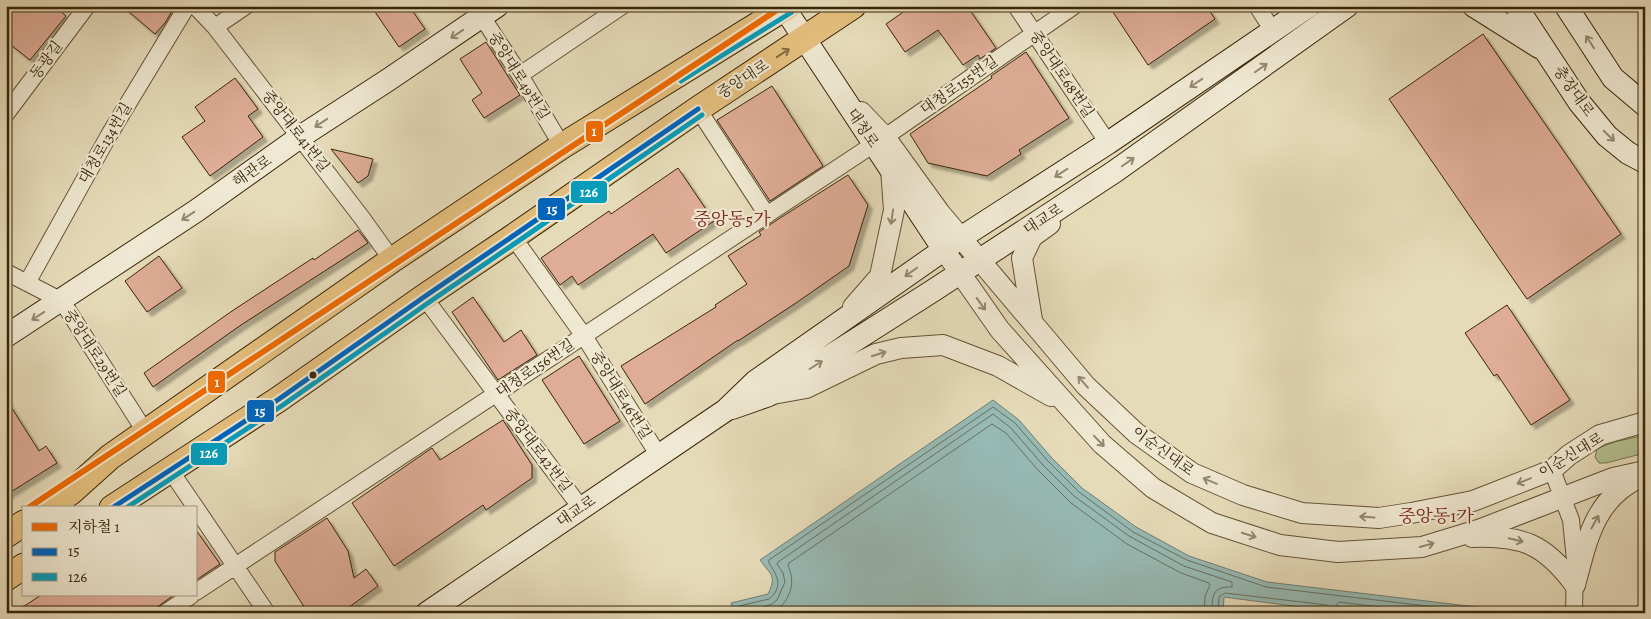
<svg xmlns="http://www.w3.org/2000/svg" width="1651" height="619" viewBox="0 0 1651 619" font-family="Alegreya,'Noto Serif KR',serif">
<defs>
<filter id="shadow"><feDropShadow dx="4.5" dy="4.5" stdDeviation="1" flood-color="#0004"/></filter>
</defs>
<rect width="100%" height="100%" fill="#e6dbb9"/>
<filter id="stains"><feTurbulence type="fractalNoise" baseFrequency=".004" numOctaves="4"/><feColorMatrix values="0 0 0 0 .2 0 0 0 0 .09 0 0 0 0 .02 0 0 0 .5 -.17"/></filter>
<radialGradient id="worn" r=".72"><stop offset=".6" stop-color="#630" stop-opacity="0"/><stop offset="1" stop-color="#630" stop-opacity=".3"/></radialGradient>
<path fill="#b3c191" stroke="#76744d" d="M1645,435V453L1606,463H1599L1595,457L1597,449L1614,442Z"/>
<path fill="#97bab5" stroke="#717f70" d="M993,400L1019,420L1051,457L1082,488L1136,527L1189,556L1267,582L1527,613H1346L1224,597L1223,613H734L731,603L768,594C777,576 771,575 760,560Z"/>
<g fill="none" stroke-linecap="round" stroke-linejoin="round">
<path stroke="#68705f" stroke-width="1" d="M738,613L739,606L769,599C784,587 777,575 769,563V560L993,407L1015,423L1047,460L1079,492L1133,532L1187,560L1266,587L1485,613
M745,613L772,604L777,600L785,582L783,573L777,564L778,562L993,414L1011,428L1042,464L1074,496L1129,536L1184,566L1232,582V587C1212,586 1212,596 1212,613
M769,613C789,607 797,583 788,566L789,563L992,424L1006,433L1037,469L1071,503L1127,544L1181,573L1209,583L1210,585L1205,596L1204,613
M1218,613L1219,597L1225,593L1327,605L1331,608L1332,613
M1338,613L1337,604L1339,602L1431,613"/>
</g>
<path fill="#dfad97" stroke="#382609" filter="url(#shadow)" d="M6,6H55L66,16L30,60L6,41Z
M122,6H175L165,23L155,34Z
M371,6H409L425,29L399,47Z
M912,6H967L996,48L980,59L978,55L963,65L938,30L905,52L886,24Z
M1109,6H1206L1215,19L1148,65Z
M1483,34L1621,234L1527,299L1389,99Z
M486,42L520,95L484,118L472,100L482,93L460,59Z
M1026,52L1069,118L1019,150L1021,154L987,176L928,163L910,134L992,78L991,76Z
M235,78L258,109L248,116L263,137L210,176L182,137L205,121L195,107Z
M772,86L823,166L770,201L717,120Z
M331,149L373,159L368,176L358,183Z
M678,168L714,221L666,253L653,234L578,285L572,276L560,285L541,258L609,211L611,214Z
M848,175L868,205L849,266L796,303L738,341V340L645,404L621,366L716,307L715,305L747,284L728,256L761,235L759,232L780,218Z
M358,230L368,243L241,325L153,387L144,373L232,311L313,258L314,260Z
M159,256L182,288L147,312L125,281Z
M473,297L504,342L521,330L537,355L498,380L452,312Z
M1507,305L1570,400L1531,425L1497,374L1494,376L1465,333Z
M579,356L620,421L584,444L542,380Z
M6,399L39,451L46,446L57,463L6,495Z
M503,420L532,465V478L486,510L483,505L394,566L352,503L432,448L440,460Z
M327,518L348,551L354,578L366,569L378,586L341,613H308L275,561V552Z
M196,530L220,564L196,580Z
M41,595H174L149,613H14Z"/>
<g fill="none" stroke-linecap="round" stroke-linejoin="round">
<defs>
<path id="minor" d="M195,6L215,27L362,218L392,260
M475,6L520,75L562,146
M1016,6L1108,143
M1257,6L1273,31
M215,27L246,6
M520,75L622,6
M698,109L767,215
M6,114L87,6
M885,137L1074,6
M513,237L584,336L659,456
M6,272L62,301L146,433
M27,283L109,135L187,6
M424,297L581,508
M170,470L196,508
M1552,470L1571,520L1575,560L1574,613
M196,508L267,613
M196,592L874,144
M165,613L192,595"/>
<path id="tertiary" d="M861,112L885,137L940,213L1086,386L1136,433L1192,473L1243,495L1302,513L1379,518L1411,513L1473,501L1552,470L1569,455L1600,435L1645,422
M944,250L1000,330L1102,444L1153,488L1212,523L1280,545L1338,552L1422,547L1481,529L1613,478L1645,471
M853,307L880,276L894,210L891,168
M1032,320L1022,258L1032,237L1050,224
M773,394L806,388L876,354L901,348L943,345L998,366L1051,396
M1472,537C1522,535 1545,544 1575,585
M1575,585C1587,541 1594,499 1639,478"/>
<path id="secondary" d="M783,6L944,250
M1474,6L1539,47
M1516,6L1579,102L1607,136L1628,153L1645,162
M1566,6L1613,78L1645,105
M6,336L196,211L300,137L388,80L497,6
M732,408L769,395L934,290L1114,172L1347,6
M427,613L726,410L756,381L962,237L1108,143L1309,6"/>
<path id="primary" d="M47,508L71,492L110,457L392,260L492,193L562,146L788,6
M112,508L279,399L424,297L513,237L698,109L853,6
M6,535L24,523
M6,578L24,566"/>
</defs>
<use href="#minor" stroke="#645335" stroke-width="18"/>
<use href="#tertiary" stroke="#645335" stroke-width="22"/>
<use href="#secondary" stroke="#382609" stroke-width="24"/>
<use href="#primary" stroke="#382609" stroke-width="27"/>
<use href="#minor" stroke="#efe8d2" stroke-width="16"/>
<use href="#tertiary" stroke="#efe8d2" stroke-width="20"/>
<use href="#secondary" stroke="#efe8d2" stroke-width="22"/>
<use href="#primary" stroke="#e3be7c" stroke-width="25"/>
<defs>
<path id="bus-1" d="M677,75L788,6
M112,508L279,399L424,297L698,109"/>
<path id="bus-2" d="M681,81L792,12
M126,508L283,405L428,303L702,115"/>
</defs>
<use href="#bus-1" stroke="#efe8d2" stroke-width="9"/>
<use href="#bus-2" stroke="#efe8d2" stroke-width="9"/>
<use href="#bus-1" stroke="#0065bd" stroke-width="5"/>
<use href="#bus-2" stroke="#069cba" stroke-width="5"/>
<defs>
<path id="metro-1" d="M28,508L783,6"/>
</defs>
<use href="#metro-1" stroke="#efe8d2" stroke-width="10"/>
<use href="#metro-1" stroke="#f06a00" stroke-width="6"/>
</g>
<defs><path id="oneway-shaft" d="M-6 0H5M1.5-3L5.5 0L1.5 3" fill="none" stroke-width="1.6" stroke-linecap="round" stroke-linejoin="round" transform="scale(1.25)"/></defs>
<g stroke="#94876e">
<use href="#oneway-shaft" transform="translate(457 34) rotate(146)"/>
<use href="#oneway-shaft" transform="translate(1590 42) rotate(-123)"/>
<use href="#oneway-shaft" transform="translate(1261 68) rotate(-35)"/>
<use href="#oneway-shaft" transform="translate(1196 83) rotate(146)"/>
<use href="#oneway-shaft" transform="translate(321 123) rotate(147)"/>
<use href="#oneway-shaft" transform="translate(1609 136) rotate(44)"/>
<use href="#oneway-shaft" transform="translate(1128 162) rotate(-35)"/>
<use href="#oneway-shaft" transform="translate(1061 173) rotate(147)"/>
<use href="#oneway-shaft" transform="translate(188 216) rotate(147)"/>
<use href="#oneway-shaft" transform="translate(892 217) rotate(99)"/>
<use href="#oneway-shaft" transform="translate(911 272) rotate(145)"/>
<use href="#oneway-shaft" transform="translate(981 304) rotate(54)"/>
<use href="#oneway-shaft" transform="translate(38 316) rotate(147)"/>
<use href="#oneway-shaft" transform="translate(879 354) rotate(-18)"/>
<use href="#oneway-shaft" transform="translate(816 365) rotate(-32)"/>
<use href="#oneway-shaft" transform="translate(1083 382) rotate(-131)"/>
<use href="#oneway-shaft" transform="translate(1099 441) rotate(46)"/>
<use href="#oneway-shaft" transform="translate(1210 481) rotate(-157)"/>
<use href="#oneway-shaft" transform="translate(1524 481) rotate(158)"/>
<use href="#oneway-shaft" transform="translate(1367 517) rotate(-176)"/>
<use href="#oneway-shaft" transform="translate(1595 522) rotate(-61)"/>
<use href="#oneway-shaft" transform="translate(1249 535) rotate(18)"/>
<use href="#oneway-shaft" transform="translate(1516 540) rotate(14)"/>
<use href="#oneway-shaft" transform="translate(1427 545) rotate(-15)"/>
</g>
<use stroke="#856a3d" href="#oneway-shaft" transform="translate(783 53) rotate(-33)"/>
<circle fill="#382609" stroke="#efe8d2" stroke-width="2" cx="313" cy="375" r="4.5"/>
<g text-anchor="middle" stroke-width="4.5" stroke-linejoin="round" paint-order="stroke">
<g font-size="15" fill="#382609" stroke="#efe8d2">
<text transform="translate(46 60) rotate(-53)" y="5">동광길</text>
<text transform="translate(1062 74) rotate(56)" y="5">중앙대로68번길</text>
<text transform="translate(519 76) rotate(58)" y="5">중앙대로49번길</text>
<text transform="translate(743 79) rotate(-33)" y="5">중앙대로</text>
<text transform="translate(959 85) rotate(-35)" y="5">대청로155번길</text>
<text transform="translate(1574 91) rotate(55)" y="5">충장대로</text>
<text transform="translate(863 128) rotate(56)" y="5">대청로</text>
<text transform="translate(296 131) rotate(52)" y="5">중앙대로41번길</text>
<text transform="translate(105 143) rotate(-60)" y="5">대청로134번길</text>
<text transform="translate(252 171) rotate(-35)" y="5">해관로</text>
<text transform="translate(1043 219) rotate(-33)" y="5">대교로</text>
<text transform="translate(95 353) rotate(57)" y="5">중앙대로29번길</text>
<text transform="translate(535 368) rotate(-34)" y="5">대청로156번길</text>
<text transform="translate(621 395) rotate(58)" y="5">중앙대로46번길</text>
<text transform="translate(538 450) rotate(53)" y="5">중앙대로42번길</text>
<text transform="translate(1163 451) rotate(36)" y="5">이순신대로</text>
<text transform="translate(1571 455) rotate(-31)" y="5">이순신대로</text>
<text transform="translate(576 511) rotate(-34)" y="5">대교로</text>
</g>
<g font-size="18" fill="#7a1f14" stroke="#efe8d2">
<text x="732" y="225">중앙동5가</text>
<text x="1436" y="522">중앙동1가</text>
</g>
</g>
<g stroke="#efe8d2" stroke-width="2">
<rect x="585" y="120" width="19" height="23" rx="5" fill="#f06a00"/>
<rect x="570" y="180" width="38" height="24" rx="5" fill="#069cba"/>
<rect x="537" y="197" width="29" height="24" rx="5" fill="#0065bd"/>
<rect x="207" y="370" width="19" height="24" rx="5" fill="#f06a00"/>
<rect x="246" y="399" width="29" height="24" rx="5" fill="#0065bd"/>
<rect x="190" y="442" width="38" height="24" rx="5" fill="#069cba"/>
</g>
<g font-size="14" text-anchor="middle" font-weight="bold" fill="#fff">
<text x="594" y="136">1</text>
<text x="589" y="197">126</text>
<text x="552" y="214">15</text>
<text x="217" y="387">1</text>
<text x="260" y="416">15</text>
<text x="209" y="458">126</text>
</g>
<rect width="1651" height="619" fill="none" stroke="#e6dbb9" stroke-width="25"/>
<rect x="8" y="8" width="1636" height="604" fill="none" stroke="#382609" stroke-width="2.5"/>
<rect x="12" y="12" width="1626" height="594" fill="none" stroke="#382609"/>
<rect x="22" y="506" width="175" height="90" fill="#efe8d2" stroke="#a69a82"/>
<rect x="32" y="523" width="25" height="8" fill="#f06a00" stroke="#a69a82"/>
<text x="68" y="532" font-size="15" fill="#382609">지하철 1</text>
<rect x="32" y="548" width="25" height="8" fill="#0065bd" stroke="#a69a82"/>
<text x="68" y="556" font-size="15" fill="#382609">15</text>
<rect x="32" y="573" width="25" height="8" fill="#069cba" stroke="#a69a82"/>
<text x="68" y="582" font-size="15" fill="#382609">126</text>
<rect width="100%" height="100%" filter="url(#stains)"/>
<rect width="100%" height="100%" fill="url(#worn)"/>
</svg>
